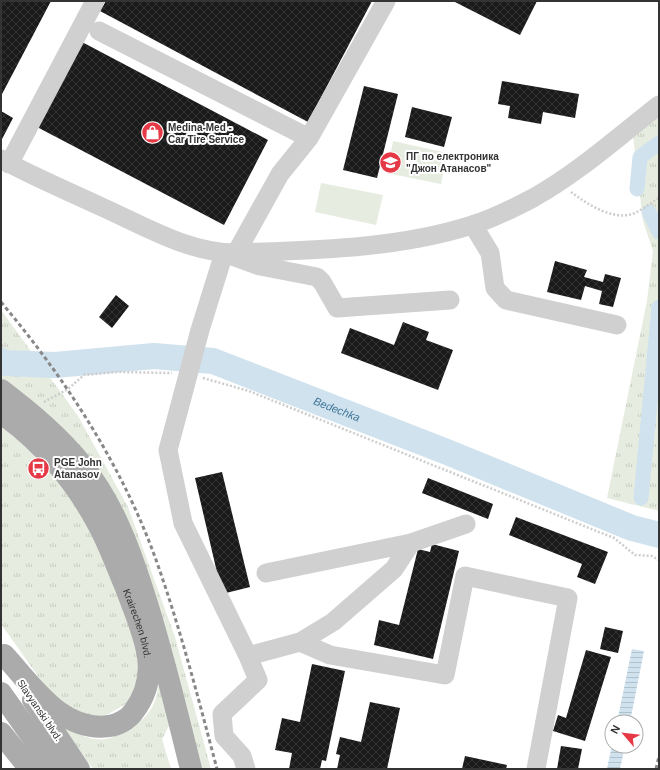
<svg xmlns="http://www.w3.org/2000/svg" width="660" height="770" viewBox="0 0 660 770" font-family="Helvetica,sans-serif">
<defs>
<pattern id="grass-tufts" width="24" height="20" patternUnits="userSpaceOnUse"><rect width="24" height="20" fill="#e6ecdf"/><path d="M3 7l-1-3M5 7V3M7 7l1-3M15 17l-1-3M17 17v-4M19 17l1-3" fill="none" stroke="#c6cbc0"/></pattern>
<pattern id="water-rules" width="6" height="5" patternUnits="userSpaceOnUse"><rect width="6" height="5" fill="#cfe2ee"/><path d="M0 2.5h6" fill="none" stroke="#b2c2cd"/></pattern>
<pattern id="building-cross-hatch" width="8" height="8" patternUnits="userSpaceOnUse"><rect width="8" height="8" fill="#1a1a1a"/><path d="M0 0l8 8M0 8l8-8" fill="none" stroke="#333"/></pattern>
</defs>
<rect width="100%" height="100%" fill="#fff"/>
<path fill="url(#grass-tufts)" d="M659,115V511L607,498L647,301L653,251L643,221L633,136Z
M1,310L78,416L128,507L175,637L211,769H198L68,434L31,400L1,378Z
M23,415L64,456L102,508L115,532L137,581L172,720L162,739L171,769H93L63,727C96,742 103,746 135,725C151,715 157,701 159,682C160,670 155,656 151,644C139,597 124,551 98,509C77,475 50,445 20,417Z
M1,425L22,442L52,475L79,511L102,549L139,651L138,686L126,704L108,714L100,717L83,715L50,693L1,624Z"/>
<path fill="#e6ecdf" d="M393,141L447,153L441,184L387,173Z
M321,183L383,195L376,225L315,212Z"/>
<path fill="url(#water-rules)" d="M632,649L644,651L630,722H617Z
M612,745L625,746L620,769H607Z"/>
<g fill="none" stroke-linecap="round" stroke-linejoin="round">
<path stroke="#cfe2ee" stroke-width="15" d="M637,189L640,157L659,143
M649,212L659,232
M641,498L659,307"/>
<path stroke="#cfe2ee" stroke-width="26" id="s1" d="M1,361L6,363L55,365L154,356L213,361L447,452L632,528L659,535"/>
</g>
<path fill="url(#building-cross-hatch)" d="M1,1H51L1,96Z
M106,1H372L308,122L100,11Z
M453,1H537L520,35Z
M82,42L268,140L224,225L37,127Z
M502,81L579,94L575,118L543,112L541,124L508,118L510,106L498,104Z
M364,86L398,94L377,178L343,170Z
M412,107L452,117L444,147L405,137Z
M1,111L13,118L1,141Z
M555,261L587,270L584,277L603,282L605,274L621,278L613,307L599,304L602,291L585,286L581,300L547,292Z
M116,295L129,306L112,328L99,317Z
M403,322L429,332L426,340L453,350L438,390L341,353L350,328L394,345Z
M222,472L250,587L222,594L195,478Z
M428,478L493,504L488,519L422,493Z
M516,517L608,552L595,584L577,577L582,564L509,535Z
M432,544L459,551L433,659L374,645L379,620L399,625L418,549L430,552Z
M605,627L623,631L618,653L600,649Z
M586,650L611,657L585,741L553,731L558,715L566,718Z
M312,664L345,671L326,761L322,760L320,769H289L292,753L275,750L282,718L300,722Z
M370,702L400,708L387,769H337L340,755L336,754L340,737L361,742Z
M561,746L582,749L578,769H557Z
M465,756L507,765L506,769H462Z"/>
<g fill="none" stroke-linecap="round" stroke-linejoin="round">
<path stroke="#cdcdcd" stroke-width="2.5" stroke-dasharray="2 2" stroke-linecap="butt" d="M571,192C587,204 614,222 635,213C643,209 651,203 659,198
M203,378L249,391L614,538L635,555L652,556L659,560
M44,402L68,389L84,375L117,372L172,373"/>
<path stroke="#d0d0d0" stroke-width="19" d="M99,31L309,138
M1,159C34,177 70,192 104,208C146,227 189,253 236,253C314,250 397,249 472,225C493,219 514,208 533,198C578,173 618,137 659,105
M9,164L95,1
M473,225L490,253L495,288L506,300L617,325
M236,253L280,174L309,138L386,1
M450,300L337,308L322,282L317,277L260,266L224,253L200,330L168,450L183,523L248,656L300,642L333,622L394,569L411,543L466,524
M266,573L411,543
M300,642L330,655L445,675L465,576L568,598L536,769
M246,769L242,756L224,736L222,714L258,680L248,656"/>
<g stroke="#ababab" stroke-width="22">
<path d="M1,390C31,413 59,436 83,466C112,502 129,547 143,591C162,649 176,709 191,769"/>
<path id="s2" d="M1,413C41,441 75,481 98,524C109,544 117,567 126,588C134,610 145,634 148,657C151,678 146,695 134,711C129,719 118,725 109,726C62,733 32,685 4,655"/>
<path d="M1,693L55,769"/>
<path d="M33,700L79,769"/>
<path d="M1,733L30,769"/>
</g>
<path stroke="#888" stroke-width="3" stroke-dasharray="4 3" stroke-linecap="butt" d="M1,302C65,378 121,464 155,557C180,627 198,697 217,769
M656,769L659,756"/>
</g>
<defs>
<symbol id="shop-disc" viewBox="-11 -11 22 22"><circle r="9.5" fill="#e63946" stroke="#fff"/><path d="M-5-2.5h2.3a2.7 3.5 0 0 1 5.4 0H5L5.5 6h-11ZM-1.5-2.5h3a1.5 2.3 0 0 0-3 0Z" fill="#fff"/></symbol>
<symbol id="school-disc" viewBox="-11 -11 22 22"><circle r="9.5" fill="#e63946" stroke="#fff"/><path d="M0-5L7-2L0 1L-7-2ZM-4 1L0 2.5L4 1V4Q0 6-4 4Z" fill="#fff"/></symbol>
<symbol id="bus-disc" viewBox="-11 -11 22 22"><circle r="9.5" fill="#e63946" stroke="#fff"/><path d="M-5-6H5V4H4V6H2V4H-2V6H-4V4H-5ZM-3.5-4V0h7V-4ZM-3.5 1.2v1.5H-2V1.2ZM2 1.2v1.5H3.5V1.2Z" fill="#fff"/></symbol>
</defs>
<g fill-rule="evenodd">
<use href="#shop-disc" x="140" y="120" width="25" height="25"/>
<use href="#school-disc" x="378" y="150" width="25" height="25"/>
<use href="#bus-disc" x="26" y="456" width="25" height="25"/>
</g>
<g text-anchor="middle" stroke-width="4" stroke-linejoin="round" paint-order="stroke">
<g font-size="10" font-weight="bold" fill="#333" stroke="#fff" text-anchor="start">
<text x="168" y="131">Medina-Med -<tspan x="168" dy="12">Car Tire Service</tspan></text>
<text x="406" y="160">ПГ по електроника<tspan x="406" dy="12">"Джон Атанасов"</tspan></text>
<text x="54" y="466">PGE John<tspan x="54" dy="12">Atanasov</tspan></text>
</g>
<g font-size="10" fill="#333" stroke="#fff">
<text dy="4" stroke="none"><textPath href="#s2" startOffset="256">Krairechen blvd.</textPath></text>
<text transform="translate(40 710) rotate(56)" y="4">Slavyanski blvd.</text>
</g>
<g font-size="11" font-style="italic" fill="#3f7597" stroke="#fff">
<text dy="4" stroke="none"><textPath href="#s1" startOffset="346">Bedechka</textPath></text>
</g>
</g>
<rect width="660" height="770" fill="none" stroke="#333333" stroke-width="4"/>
<g transform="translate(624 734) rotate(298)"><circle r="19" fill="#ffffff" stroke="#adadad"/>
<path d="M0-3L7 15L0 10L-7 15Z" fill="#e63946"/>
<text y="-6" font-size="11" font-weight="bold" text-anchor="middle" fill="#333333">N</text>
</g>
</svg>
